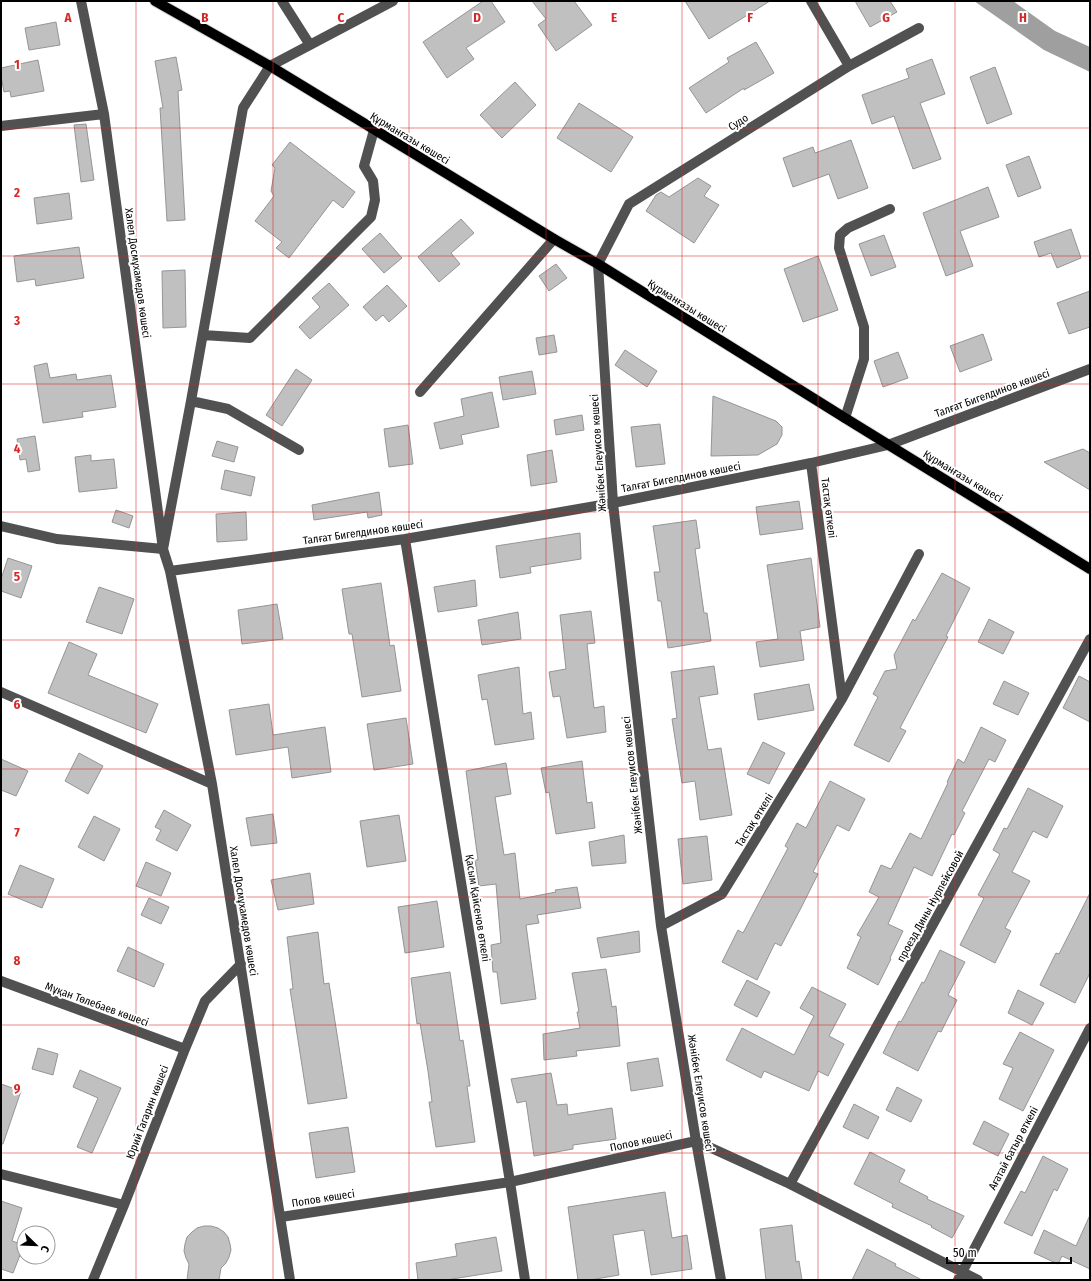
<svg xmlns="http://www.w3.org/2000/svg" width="1091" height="1281" viewBox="0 0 1091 1281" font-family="'Fira Sans Condensed',sans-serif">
<rect width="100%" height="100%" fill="#fff"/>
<path fill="#9f9f9f" d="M974,1H1013L1055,31L1090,47V72L1044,50Z"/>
<path fill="#c0c0c0" stroke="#959595" d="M483,1H491L505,22L466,48L474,59L447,78L423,42Z
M532,1H574L592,25L556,51L538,25L546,19Z
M685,1H770L709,39Z
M855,1H890L897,12L870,27Z
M56,22L60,45L29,50L25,28Z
M756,42L774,73L744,90V88L706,113L689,88L729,62L727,58Z
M176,57L182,90L178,91L185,220L167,221L160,108H163L155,61Z
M932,59L945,94L920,103L941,159L913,169L894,116L872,124L862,95L909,78L906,69Z
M38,60L44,91L11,97L10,91L4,92L1,76V68Z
M995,67L1012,114L987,124L970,77Z
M515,82L536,105L502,138L480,115Z
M579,103L633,137L611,172L557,138Z
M86,124L94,180L81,182L74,125Z
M851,140L868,188L838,199L829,174L793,187L783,158L813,147L815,153Z
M290,142L355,192L343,208L333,200L289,258L276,248L282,242L255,221L274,196L271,191L275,168L272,165Z
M1029,156L1041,188L1018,197L1006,165Z
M698,178L711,186L704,196L719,205L694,243L646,211L656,195L661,192L669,197Z
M988,187L999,217L960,231L973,266L946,276L923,213Z
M69,193L72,219L37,224L34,198Z
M461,219L474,233L451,253L460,264L439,282L418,257Z
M1071,229L1081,258L1057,268L1051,253L1039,257L1034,242Z
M380,233L402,258L384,273L362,249Z
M884,235L896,267L871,276L859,244Z
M79,247L84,278L36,286L35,279L17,282L14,256Z
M818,256L838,310L803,322L784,269Z
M556,264L567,278L549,291L539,276Z
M185,270L186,327L163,328L162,271Z
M329,283L349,305L310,339L299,327L320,307L312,298Z
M387,285L407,306L389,322L383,315L376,321L363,307Z
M1090,291V327L1069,334L1057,303Z
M983,334L992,360L960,372L950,346Z
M554,335L557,352L539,355L536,338Z
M625,350L657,371L647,387L615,365Z
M898,352L908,378L883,387L874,361Z
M47,363L50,378L76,374L77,380L111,375L116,407L82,412L83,417L43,423L34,366Z
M296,369L312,380L282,426L266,415Z
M532,371L536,394L503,400L499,377Z
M492,392L499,427L461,435L463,444L440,449L434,423L464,416L461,399Z
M713,396L776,421L782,427V435L777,444L758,455L711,456Z
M582,415L584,430L556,435L554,420Z
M660,424L665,464L636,467L631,427Z
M408,425L413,464L389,467L384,429Z
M35,436L40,470L28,472L26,459L20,460L17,439Z
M217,441L238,447L234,462L212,456Z
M1083,449L1090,453V490L1044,462Z
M552,450L557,482L531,486L527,455Z
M91,455V461L114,459L117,488L79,492L75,457Z
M225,470L255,477L251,496L221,489Z
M379,492L382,515L368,518L367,512L314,520L312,505Z
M799,501L803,529L760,535L756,507Z
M116,510L133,516L129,528L112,522Z
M246,512L247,540L217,542L216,514Z
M696,520L700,548L695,549L704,613H707L711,641L668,648L661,601H658L654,572H660L653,526Z
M580,533L581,559L530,567L531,573L500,578L496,546Z
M8,558L32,566L21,598L1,591V579Z
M811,558L820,627L800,631L804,660L760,667L756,642L778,639L767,565Z
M942,573L970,588L946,636L948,637L900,728L906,731L889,762L854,745L878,697L873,694L885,671L897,669L894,655L913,619L915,621Z
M475,580L477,606L438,612L434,587Z
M381,583L390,646L394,645L401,691L362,697L352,634H349L342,589Z
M99,587L134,599L122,634L86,622Z
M277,604L283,639L242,644L238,610Z
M591,611L595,643L587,644L594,708L604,706L606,732L567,738L560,696L553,697L549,672L566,669L560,615Z
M518,612L521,639L482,645L478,620Z
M989,619L1014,632L1003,654L978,642Z
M69,642L97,654L88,675L158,704L146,733L48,693Z
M714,666L718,694L699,697L708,750L721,748L732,815L700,820L695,781L682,783L672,719L677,718L671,672Z
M519,667L523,714L531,712L534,739L495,745L487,699L482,700L478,675Z
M1079,676L1090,682V722L1063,708Z
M1004,681L1029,693L1018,715L993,704Z
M809,684L814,710L758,720L754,694Z
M269,704L273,735L325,727L331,772L292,778L288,747L236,755L229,710Z
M406,718L413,764L374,770L367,724Z
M981,727L1006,740L995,762L989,759L962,811L965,813L954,835L952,834L932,876L914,867L888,924L903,931L890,958L891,959L878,985L847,968L861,937L857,935L879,897L869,892L881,865L891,869L910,833L921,839L948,783L947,782L958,759L964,763Z
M763,742L785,753L769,784L747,774Z
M79,753L103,766L88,794L65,781Z
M1,759L28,771L16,796L1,790Z
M582,761L587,803L592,802L595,828L556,834L549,792L546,793L541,768Z
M506,763L511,794L495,797L504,855L515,853L520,899L556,892L555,890L577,887L581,908L537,915L539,923L526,925L536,999L501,1004L497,972H493L491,945L501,943L496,884L479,886L475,860H478L466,771Z
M830,781L865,799L849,831L837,825L813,872L818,874L802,906L781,946L775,943L757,980L722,962L738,930L743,933L788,848L785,846L797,823L806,828Z
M1028,788L1063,806L1047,838L1033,831L1012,872L1030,881L1005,928L1011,931L995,963L960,945L984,898L978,895L1000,854L993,850L1004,828L1007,829Z
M164,810L191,825L177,851L156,840L161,830L155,827Z
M273,814L277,843L251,846L246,818Z
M399,815L406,861L367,867L360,821Z
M94,816L120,829L104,861L78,847Z
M624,835L626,863L592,866L589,842Z
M707,836L712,880L683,884L678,839Z
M146,862L171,873L161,896L136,886Z
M20,865L54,879L42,908L8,894Z
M310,873L314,904L278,910L271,880Z
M1090,893V973L1075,1003L1040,985L1056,953L1059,954Z
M149,898L169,907L161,924L141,915Z
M437,901L444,947L405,953L398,907Z
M639,931L640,952L601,958L597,938Z
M318,932L324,984L329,983L347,1098L308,1104L290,989H293L287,937Z
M128,947L164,964L154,987L117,971Z
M940,950L965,962L948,995L957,1000L941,1032L938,1031L918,1071L883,1053L899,1021L901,1022L922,982L924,983Z
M606,969L612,1007L616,1006L620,1046L576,1051L577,1056L544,1060L543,1034L580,1028L577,1012H579L572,973Z
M450,972L460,1041L463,1040L470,1086H467L475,1142L436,1147L429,1102H432L428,1071L420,1023L417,1024L411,978Z
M747,980L770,992L757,1017L734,1005Z
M812,987L846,1004L829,1036L844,1044L828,1076L818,1071L809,1091L764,1071L761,1078L726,1060L742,1028L794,1055L814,1016L800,1008Z
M1018,990L1044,1003L1032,1025L1008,1013Z
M1020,1032L1054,1050L1023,1111L999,1099L1013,1068L1003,1064Z
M38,1048L58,1054L53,1075L32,1069Z
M658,1058L663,1086L631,1091L627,1063Z
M80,1070L121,1088L92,1153L77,1147L98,1098L73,1087Z
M551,1073L557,1105L567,1104L568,1115L612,1108L616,1139L573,1145V1149L534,1156L526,1101L517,1103L511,1079Z
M1,1084L21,1091L3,1144H1Z
M897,1087L922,1100L911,1122L886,1110Z
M854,1104L879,1117L868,1139L843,1127Z
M984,1121L1009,1134L998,1156L973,1144Z
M348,1127L355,1172L316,1178L309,1133Z
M870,1152L905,1170L899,1182L928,1197L927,1199L964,1216L952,1238L931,1227L932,1226L892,1207L893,1204L854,1184Z
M1043,1156L1068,1169L1057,1191L1054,1189L1032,1236L1004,1223L1021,1191L1025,1193Z
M665,1192L672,1238L687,1235L692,1269L651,1275L644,1230L613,1235L619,1275L590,1280H578L568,1207Z
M1,1201L22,1208L12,1241L24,1245L13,1273L1,1269Z
M1090,1215V1269L1062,1256L1058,1264L1034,1253L1044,1230L1076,1246Z
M792,1225L796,1262L799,1261L802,1280H766L760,1229Z
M204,1226H211L218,1228L224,1232L228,1237L230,1244L231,1250L229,1257L226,1263L221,1268L219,1280H187L189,1264L186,1258L184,1251L185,1244L187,1237L192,1232L197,1228Z
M496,1237L502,1271L446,1280H418L416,1263L457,1256L455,1244Z
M867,1249L896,1264L895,1266L922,1280H852Z"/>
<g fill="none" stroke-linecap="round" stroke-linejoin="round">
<defs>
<path id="major" d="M155,1L270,66L554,239L598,264L845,418L1090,569"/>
</defs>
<use href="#major" stroke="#dbdbdb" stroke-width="12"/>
<path stroke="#515151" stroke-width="10" d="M282,1L310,45
M811,1L849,66
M1,126L104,114
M203,335L250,338L371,217L375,200L373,181L364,166L374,130
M420,392L554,239
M191,401L228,409L299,450
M845,418L864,359V327L839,248L840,235L848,228L890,209
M811,463L842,699
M1,526L57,539L163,549L104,114L81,1
M405,539L510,1182L525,1280
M170,571L405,539L613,503L811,463L888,445L1090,369
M1,692L212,784
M661,926L722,894L842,699L919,554
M1,981L185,1049
M1,1174L124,1205
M790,1184L1090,639
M281,1217L510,1182L696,1141L790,1184L978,1280
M93,1280L124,1205L185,1049L205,1001L241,964
M290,1280L212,784L170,571L163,549L191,401L243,108L270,66L393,1
M721,1280L696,1141L661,926L613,503L598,264L629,204L849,66L919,28
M958,1280L1090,1028"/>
<use href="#major" stroke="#000" stroke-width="10"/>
</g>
<path fill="none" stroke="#d62828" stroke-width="1" stroke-opacity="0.55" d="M136,1V1280M273,1V1280M409,1V1280M546,1V1280M682,1V1280M818,1V1280M955,1V1280M1,128H1090M1,256H1090M1,384H1090M1,512H1090M1,640H1090M1,769H1090M1,897H1090M1,1025H1090M1,1153H1090"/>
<g text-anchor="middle" stroke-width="4" stroke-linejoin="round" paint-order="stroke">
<g font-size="11" fill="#000" stroke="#fff">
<text transform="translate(738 122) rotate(-32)" y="4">Судо</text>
<text transform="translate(410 138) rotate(31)" y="4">Құрманғазы көшесі</text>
<text transform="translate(138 273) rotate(82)" y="4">Халел Досмұхамедов көшесі</text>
<text transform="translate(687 306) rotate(32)" y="4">Құрманғазы көшесі</text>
<text transform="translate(992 393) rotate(-20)" y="4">Талғат Бигелдинов көшесі</text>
<text transform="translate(598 453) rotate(-94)" y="4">Жәнібек Елеуисов көшесі</text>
<text transform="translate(963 476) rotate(31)" y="4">Құрманғазы көшесі</text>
<text transform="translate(681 477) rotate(-11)" y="4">Талғат Бигелдинов көшесі</text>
<text transform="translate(829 508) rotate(83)" y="4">Тастақ өткелі</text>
<text transform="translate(363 532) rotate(-8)" y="4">Талғат Бигелдинов көшесі</text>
<text transform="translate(632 775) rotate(-96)" y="4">Жәнібек Елеуисов көшесі</text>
<text transform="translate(754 820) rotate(-58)" y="4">Тастақ өткелі</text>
<text transform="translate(930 906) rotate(-61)" y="4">проезд Дины Нурпейсовой</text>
<text transform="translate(478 908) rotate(81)" y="4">Қасым Қайсенов өткелі</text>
<text transform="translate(244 911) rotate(81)" y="4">Халел Досмұхамедов көшесі</text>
<text transform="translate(97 1004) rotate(20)" y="4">Мұқан Төлебаев көшесі</text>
<text transform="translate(701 1093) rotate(81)" y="4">Жәнібек Елеуисов көшесі</text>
<text transform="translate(147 1112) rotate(-69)" y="4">Юрий Гагарин көшесі</text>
<text transform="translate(641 1141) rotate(-12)" y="4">Попов көшесі</text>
<text transform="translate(1013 1148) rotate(-62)" y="4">Ағатай батыр өткелі</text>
<text transform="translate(323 1198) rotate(-9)" y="4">Попов көшесі</text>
</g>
</g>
<g font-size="13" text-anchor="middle" font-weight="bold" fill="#d62828" stroke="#fff" stroke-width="4" stroke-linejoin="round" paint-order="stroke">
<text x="68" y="22">A</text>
<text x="205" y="22">B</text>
<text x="341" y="22">C</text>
<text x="477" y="22">D</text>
<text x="614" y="22">E</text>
<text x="750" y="22">F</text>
<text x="886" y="22">G</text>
<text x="1023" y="22">H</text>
<text x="17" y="69">1</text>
<text x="17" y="197">2</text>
<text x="17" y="325">3</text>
<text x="17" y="453">4</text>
<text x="17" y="581">5</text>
<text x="17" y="709">6</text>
<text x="17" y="837">7</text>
<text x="17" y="965">8</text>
<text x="17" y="1093">9</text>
</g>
<rect width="1091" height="1281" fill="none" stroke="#000000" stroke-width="4"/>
<g transform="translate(36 1245) rotate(113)"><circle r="19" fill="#ffffff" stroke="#999999"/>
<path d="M0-3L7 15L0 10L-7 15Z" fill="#000000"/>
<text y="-6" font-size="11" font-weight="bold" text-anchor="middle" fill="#000000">С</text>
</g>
<path d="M947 1257v6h124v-6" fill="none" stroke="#000000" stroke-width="2"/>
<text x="953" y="1257" font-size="12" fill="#000000" stroke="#ffffff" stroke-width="3" paint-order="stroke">50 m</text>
</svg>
